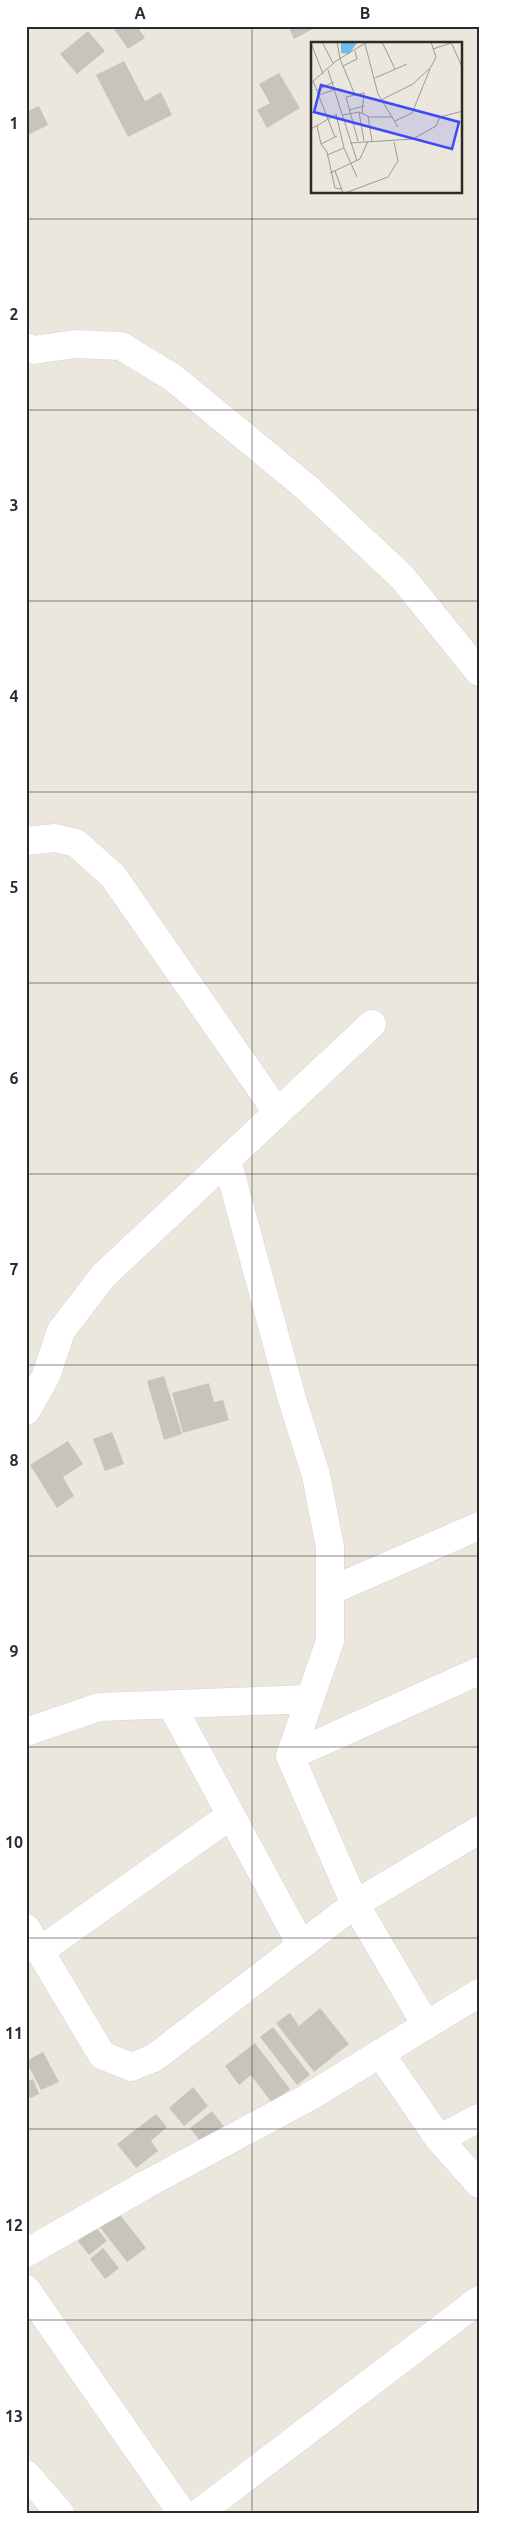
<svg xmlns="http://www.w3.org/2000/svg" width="505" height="2539" viewBox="0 0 505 2539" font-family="Ubuntu,sans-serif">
<rect width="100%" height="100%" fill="#ece7dc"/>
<path fill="#c7c4bb" d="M112,26H137L145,38L128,49Z
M288,26H318L294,39Z
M88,31L105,51L77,74L60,54Z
M124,61L145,101L161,92L172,115L128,137L96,75Z
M279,73L300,108L267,128L257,110L270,103L259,84Z
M39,106L48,125L28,135L26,112Z
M164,1376L182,1434L164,1440L147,1381Z
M209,1383L214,1402L223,1400L229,1420L183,1433L172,1393Z
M112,1432L124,1464L105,1471L93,1439Z
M68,1441L83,1464L63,1477L74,1496L57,1508L30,1465Z
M320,2008L349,2044L314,2072L276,2023L290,2013L299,2026Z
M273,2027L310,2075L297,2085L260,2037Z
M255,2043L290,2089L272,2103L251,2075L239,2085L225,2066Z
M43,2052L59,2082L41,2090L26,2061Z
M33,2079L39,2094L26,2100V2082Z
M193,2087L208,2106L184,2126L169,2108Z
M212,2111L225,2128L203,2145L190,2128Z
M156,2114L167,2127L151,2141L158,2151L136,2168L117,2144Z
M118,2212L146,2248L127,2262L99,2226Z
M96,2227L107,2241L89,2255L78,2241Z
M103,2248L119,2268L105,2279L90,2259Z"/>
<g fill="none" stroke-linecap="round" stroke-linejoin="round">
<defs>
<path id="street" d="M26,347L34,350L75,344L121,346L172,377L306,487L402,577L479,672
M26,841L55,838L76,843L113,876L277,1112
M227,1160L292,1399L316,1475L330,1547V1641L290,1756L355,1904L426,2025
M26,1411L46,1376L61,1331L103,1276L372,1024
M330,1591L479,1526
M171,1704L301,1945
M26,1732L99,1707L310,1699
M290,1756L479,1671
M26,1928L102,2055L131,2067L154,2058L355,1904L479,1830
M40,1951L231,1815
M380,2053L439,2139L479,2184
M439,2139L479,2118
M26,2253L145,2185L309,2097L479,1993
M26,2289L182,2513
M26,2474L60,2513
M199,2513L479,2300"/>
</defs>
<use href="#street" stroke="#d1d2e2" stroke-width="29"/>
<use href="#street" stroke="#fff" stroke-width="28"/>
</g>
<path fill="none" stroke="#2a2a2a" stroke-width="1" stroke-opacity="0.55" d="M252,26V2513M26,219H479M26,410H479M26,601H479M26,792H479M26,983H479M26,1174H479M26,1365H479M26,1556H479M26,1747H479M26,1938H479M26,2129H479M26,2320H479"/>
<g transform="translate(311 42)">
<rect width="151" height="151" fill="#ece7dc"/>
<path d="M30,0L46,1L38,12L30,11Z" fill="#70bcec"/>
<path fill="none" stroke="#9e9b95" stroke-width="1" d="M11,0L22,21M26,0L29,17L44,53M71,0L84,27M140,0L152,27M0,1L12,32M54,2L67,52L87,85M122,7L140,1M32,24L46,17L44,9M17,28L46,119M64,36L96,22M2,39L24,95M0,41L25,19L56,0M6,48L23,40M8,53L25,47M70,58L102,42L120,25L125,15L120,0M38,68L53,64M48,70L53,99M25,72L33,106L46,135M32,73L48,70L59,75H82M57,74L61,99M84,79L101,71L119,27M6,84L10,102L26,94M0,87L26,72M47,99L35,55L53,51L51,72M39,101L102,97L125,84L129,75L152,69M10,102L16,110L24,146L31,147M16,113L33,106M24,129L32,151M19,131L49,117L57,99M34,151L77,135L87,119L83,100"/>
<path fill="#3e4af7" fill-opacity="0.15" stroke="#3e4af7" stroke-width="2.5" d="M10,43L148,80L141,107L3,70Z"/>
<rect width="151" height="151" fill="none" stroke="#2a2a2a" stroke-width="2.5"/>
</g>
<rect width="505" height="2539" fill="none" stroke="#ffffff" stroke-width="55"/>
<rect x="28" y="28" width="450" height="2484" fill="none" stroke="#2a2a2a" stroke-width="2"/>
<g font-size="16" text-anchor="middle" font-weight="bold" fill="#2a2a2a">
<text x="140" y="19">A</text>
<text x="365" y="19">B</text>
<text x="14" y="129">1</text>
<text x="14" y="320">2</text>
<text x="14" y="511">3</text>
<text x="14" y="702">4</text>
<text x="14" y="893">5</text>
<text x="14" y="1084">6</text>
<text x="14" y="1275">7</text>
<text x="14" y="1466">8</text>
<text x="14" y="1657">9</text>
<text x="14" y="1848">10</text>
<text x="14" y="2039">11</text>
<text x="14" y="2231">12</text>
<text x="14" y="2422">13</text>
</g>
</svg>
